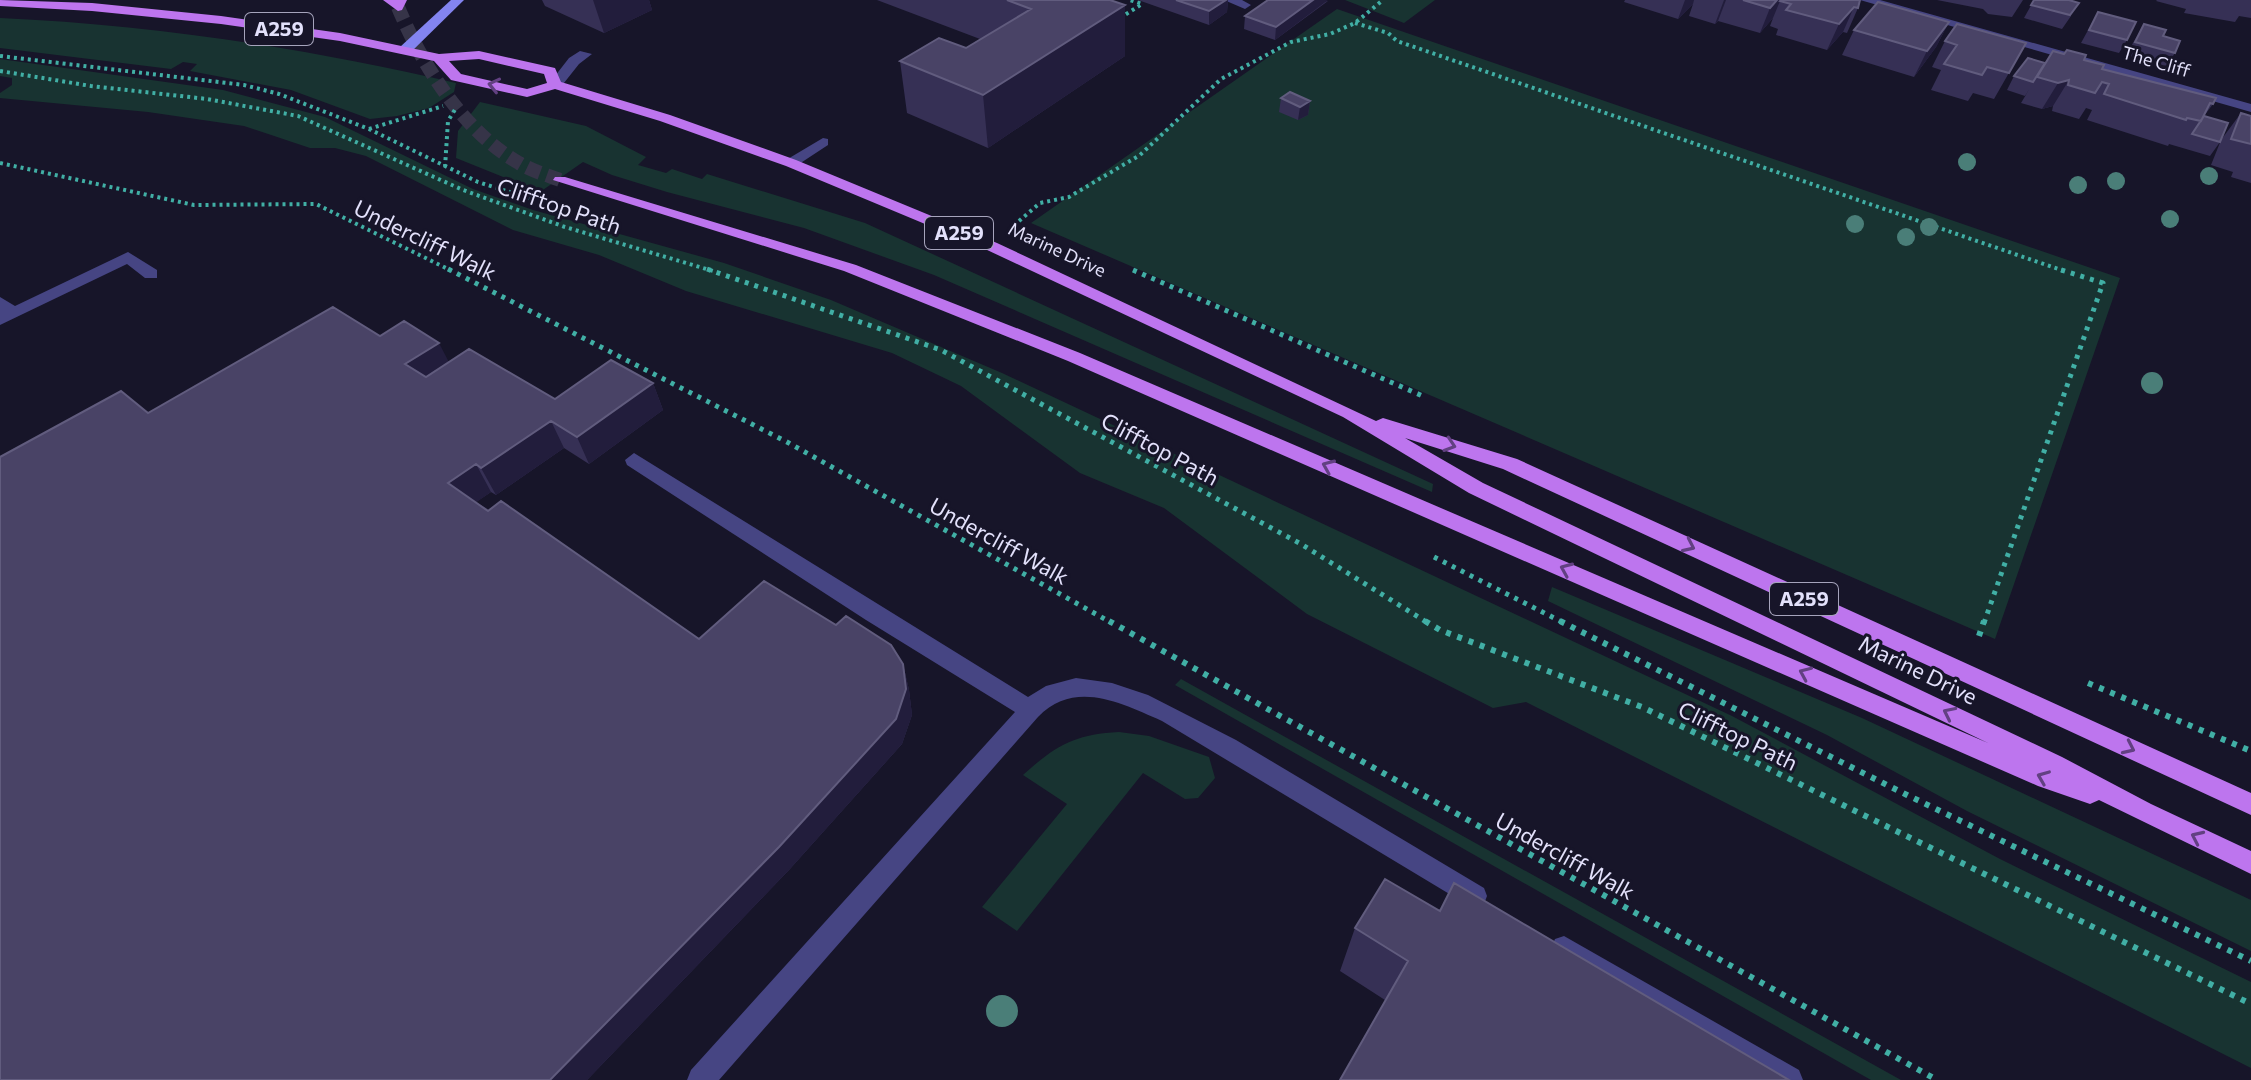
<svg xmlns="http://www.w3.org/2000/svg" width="2251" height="1080" viewBox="0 0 2251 1080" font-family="Commissioner,sans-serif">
<rect width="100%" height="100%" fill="#171529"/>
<path fill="#183331" d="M1345,0H1435L1404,23Z
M1337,9L2120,278L1995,639L1031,223Z
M0,18C154,25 306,48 456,83L454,92L429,108L397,116L370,119L291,90L190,71L197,64L183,62L171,69L0,48Z
M0,59L223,90L325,117L473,189L533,210L724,263L831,300L1002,373L1732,716L2000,859L2251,982V1068L1526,702L1493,708L1307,614L1164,508L1080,473L961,386L892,353L686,291L599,255L513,230L366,156L335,148H310L244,126L148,112L0,98V93L12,85V78L0,76Z
M480,102L586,126L646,157L638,165L666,173L672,169L702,179L707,174L865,223L1433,484L1432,492L934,275L804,228L667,192L612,175L583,162L540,192L456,158L458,131Z
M1552,587L1862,718L2251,900V951L1967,811L1827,735L1548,601Z
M1181,679L1901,1080H1871L1175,685Z
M1119,732L1149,736L1209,757L1215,778L1198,798L1185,799L1143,773L1017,931L982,907L1067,804L1023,775C1055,746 1075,734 1119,732Z"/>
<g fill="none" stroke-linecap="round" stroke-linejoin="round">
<path stroke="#363448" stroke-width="14" stroke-dasharray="14 7" stroke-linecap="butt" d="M398,7C422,65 463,131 519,163C532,171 547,175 560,180"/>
<path stroke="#41afa5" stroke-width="4" stroke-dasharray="3 4" stroke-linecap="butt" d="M1120,18L1142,4L1130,0
M1355,23L1388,33L1397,41L2064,271
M0,56L244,85L279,94L369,129L478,182L535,200
M0,71L91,86L207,99L298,116L463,190L565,227L713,271
M369,129L443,106
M0,163L194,205L316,204L452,271
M445,167L448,121L456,108
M1019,221L1040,203L1069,197L1140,155L1221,79L1291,42L1330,34L1355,23L1383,0"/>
<path stroke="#41afa5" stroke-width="5" stroke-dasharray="4 6" stroke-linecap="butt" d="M448,269L787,442L1112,623
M707,269L941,350L1301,544L1428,623
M1133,270L1425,397
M1434,557L1564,623
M1984,623L2103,283L2058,269"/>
<path stroke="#41afa5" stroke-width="6" stroke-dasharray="5 7" stroke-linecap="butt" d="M1109,621L1937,1080
M1425,621L1440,630L1642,707L2251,1004
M1560,621L1907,795L2251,961
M1979,636L1984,621
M2088,683L2251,751"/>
<path fill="#464583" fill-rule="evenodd" d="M1224,0H1242L1251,5L1245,9Z
M580,51L592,54L579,64L560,88H550L548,85L569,58Z
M823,138L828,139V145L796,166H786V160Z
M128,252L157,270V278H145L127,264L0,325V297L15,306Z
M634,453L1028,697L1046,686L1076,678L1112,683L1148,695L1236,740L1484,888L1487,896L1484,904L1475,908L1466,904L1162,721C1121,703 1075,679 1038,717L719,1080H687L691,1070L1015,712L866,620L627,465L625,460Z
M1564,936L1799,1070L1803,1080H1763L1555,957L1551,948L1555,939Z"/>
<path fill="#464583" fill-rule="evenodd" d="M1860,0H1880L2251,104V112Z"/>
<path fill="#8384f0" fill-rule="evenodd" d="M451,0H464L410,53H400V47Z"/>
<path fill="#bd75ee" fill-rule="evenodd" d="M0,0L92,3L221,16L340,33L439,54L479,51L555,68L561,82L670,115L796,160L997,243L1376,421L1383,418L1517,459L2251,793V815L1503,469L1405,438L1483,483L2062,757L2151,804L2251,851V874L2099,800L2090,804L2038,786L1068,361L844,271L553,180L555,177H565L856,265L1080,353L1988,743L1469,493L1343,417L985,249L786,166L660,121L555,89L527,97L451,80L434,61L340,41L221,24L92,11L0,6ZM479,59L544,74L547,83L527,89L461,74L449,61Z
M383,0H407L402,10L398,11Z"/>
</g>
<g fill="#4a7e78">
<circle cx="1967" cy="162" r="9"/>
<circle cx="2209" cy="176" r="9"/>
<circle cx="2116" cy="181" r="9"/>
<circle cx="2078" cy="185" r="9"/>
<circle cx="2170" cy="219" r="9"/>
<circle cx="1855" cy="224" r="9"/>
<circle cx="1929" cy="227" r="9"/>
<circle cx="1906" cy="237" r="9"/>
<circle cx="2152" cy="383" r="11"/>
<circle cx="1002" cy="1011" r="16"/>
</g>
<path fill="#363055" d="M542,0H649L652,10L604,33L545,6Z
M877,0H1110L1125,56L988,148L907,113L900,61L966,48L980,39Z
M1138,0H1228L1227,12L1209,25Z
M1625,0H1860L1858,8L1847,33L1843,32L1827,50L1776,35L1778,29L1770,26L1773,18L1760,33L1718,21L1715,24L1689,16L1693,4L1678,19L1624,2Z
M1937,0H2023L2012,17L1988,14L1983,9Z
M2034,0L2071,16L2062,29L2024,18Z
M2157,0H2251V18L2239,16L2235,22L2184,13L2186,9L2156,1Z
M1328,1L1275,40L1244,29L1245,16Z
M2098,12L2127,40L2119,53L2081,43Z
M1949,22L1936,47L1914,77L1842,55L1854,30Z
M2144,24L2163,36L2175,53L2166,66L2126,55Z
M1945,41L2026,43L1994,99L1973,93L1968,101L1931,90L1941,70L1932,67Z
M2084,60L2102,69L2213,104L2204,116L2220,142L2210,156L2169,144L2168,146L2087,120L2092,110L2086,108L2079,119L2052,111L2053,106L2042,109L2021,103L2030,88L2025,96L2007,90L2014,76L2045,63Z
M1281,98L1310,101L1308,115L1298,120L1279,112Z
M2241,113L2251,116V183L2231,177L2233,172L2211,165L2221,140Z
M449,362L555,399L653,383L663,410L589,464L564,448L496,495L491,492L476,502L699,639L836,625L903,664L909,690L912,715L902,744L789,870L587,1080H0L148,413Z
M1440,911L1789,1080L1385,1000L1340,971L1355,928Z"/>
<path fill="#221d3c" d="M593,0H649L652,10L604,33Z
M1226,0H1228L1227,12L1209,25V11Z
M1313,0H1328L1275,40L1276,27Z
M1685,0H1694L1693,4L1678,19Z
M1724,0H1726L1718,21L1715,24Z
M1777,0H1788L1780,1L1773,18L1760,33L1770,8Z
M1125,5V56L988,148L983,95Z
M1854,7L1843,32L1827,50L1839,24Z
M1949,22L1936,47L1914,77L1927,51Z
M2069,80L2053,106L2042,109L2058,83Z
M1310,101L1308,115L1298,120L1300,107Z
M439,343L453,370L421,391L405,364Z
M653,383L663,410L589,464L577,437Z
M551,421L564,448L496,495L481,468Z
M476,464L491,492L465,510L448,483Z
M903,664L909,690L912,715L902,744L789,870L587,1080H550Z"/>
<path fill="#494366" stroke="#615c7e" stroke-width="2" d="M1007,0H1110L1125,5L983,95L900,61L939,38L966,48L1031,9Z
M1176,0H1226L1209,11Z
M1268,0H1313L1276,27L1245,16Z
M1743,0H1777L1770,8Z
M1781,0H1860L1858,8L1854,7L1839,24L1786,10L1791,4L1780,1Z
M2034,0H2069L2079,3L2070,15L2031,5Z
M1878,2L1949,22L1927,51L1854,30Z
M2098,12L2136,22L2127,40L2089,30Z
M1957,24L2026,43L2009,73L1987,67L1982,75L1944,64L1957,45L1945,41Z
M2144,24L2166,30L2163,36L2180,41L2175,53L2135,42Z
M2067,50L2086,55L2084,60L2104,65L2102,69L2216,98L2213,104L2210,103L2201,121L2187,118L2186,120L2104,94L2109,84L2102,82L2095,93L2068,85L2069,80L2058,83L2037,77L2053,51L2064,54Z
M2028,58L2045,63L2033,82L2014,76Z
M1290,92L1310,101L1300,107L1281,98Z
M2241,113L2251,116V144L2231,139Z
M2204,116L2228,123L2220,142L2192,134Z
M333,307L380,336L404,321L439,343L405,364L426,377L469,349L555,399L611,360L653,383L577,437L551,421L481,468L476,464L448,483L488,511L501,501L699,639L764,581L836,625L846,616L891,645L903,664L906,689L896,719L779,847L550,1080H0V457L121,391L148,413Z
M1385,879L1440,911L1454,883L1789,1080H1340L1408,961L1355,928Z"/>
<defs><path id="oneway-chevron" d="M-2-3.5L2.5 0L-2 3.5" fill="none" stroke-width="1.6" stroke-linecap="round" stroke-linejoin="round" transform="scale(2)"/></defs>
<g stroke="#624082">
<use href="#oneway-chevron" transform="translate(494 85) rotate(-167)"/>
<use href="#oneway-chevron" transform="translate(1450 445) rotate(18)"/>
<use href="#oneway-chevron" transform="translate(1328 466) rotate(-157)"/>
<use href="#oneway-chevron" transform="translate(1689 546) rotate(25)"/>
<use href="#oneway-chevron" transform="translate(1566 569) rotate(-157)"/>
<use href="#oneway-chevron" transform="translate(1805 673) rotate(-156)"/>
<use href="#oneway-chevron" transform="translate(1949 713) rotate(-154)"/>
<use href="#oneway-chevron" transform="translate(2129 748) rotate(25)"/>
<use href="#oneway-chevron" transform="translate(2043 777) rotate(-158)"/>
<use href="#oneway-chevron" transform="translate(2197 837) rotate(-155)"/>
</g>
<g text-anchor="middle" stroke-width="6" stroke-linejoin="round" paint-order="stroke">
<g font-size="18" fill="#e3e1fb" stroke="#171529">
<text transform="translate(2156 62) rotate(16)" y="6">The Cliff</text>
<text transform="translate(1057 250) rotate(25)" y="6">Marine Drive</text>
</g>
<g fill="#171529" stroke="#a6a4bc" stroke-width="2">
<rect x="245" y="13" width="68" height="32" rx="6"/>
<rect x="925" y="217" width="68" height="32" rx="6"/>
<rect x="1770" y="583" width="68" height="32" rx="6"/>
</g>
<g font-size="20" font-weight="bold" fill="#e3e1fb">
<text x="279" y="36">A259</text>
<text x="959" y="240">A259</text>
<text x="1804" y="606">A259</text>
</g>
<g font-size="22" fill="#e3e1fb" stroke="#171529">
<text transform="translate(559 206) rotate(19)" y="8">Clifftop Path</text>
<text transform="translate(425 240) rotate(26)" y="8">Undercliff Walk</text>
<text transform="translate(1160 449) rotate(28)" y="8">Clifftop Path</text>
<text transform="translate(999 541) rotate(29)" y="8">Undercliff Walk</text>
<text transform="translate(1918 670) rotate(26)" y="8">Marine Drive</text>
<text transform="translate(1738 736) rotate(26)" y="8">Clifftop Path</text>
<text transform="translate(1565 856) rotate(29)" y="8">Undercliff Walk</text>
</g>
</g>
</svg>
